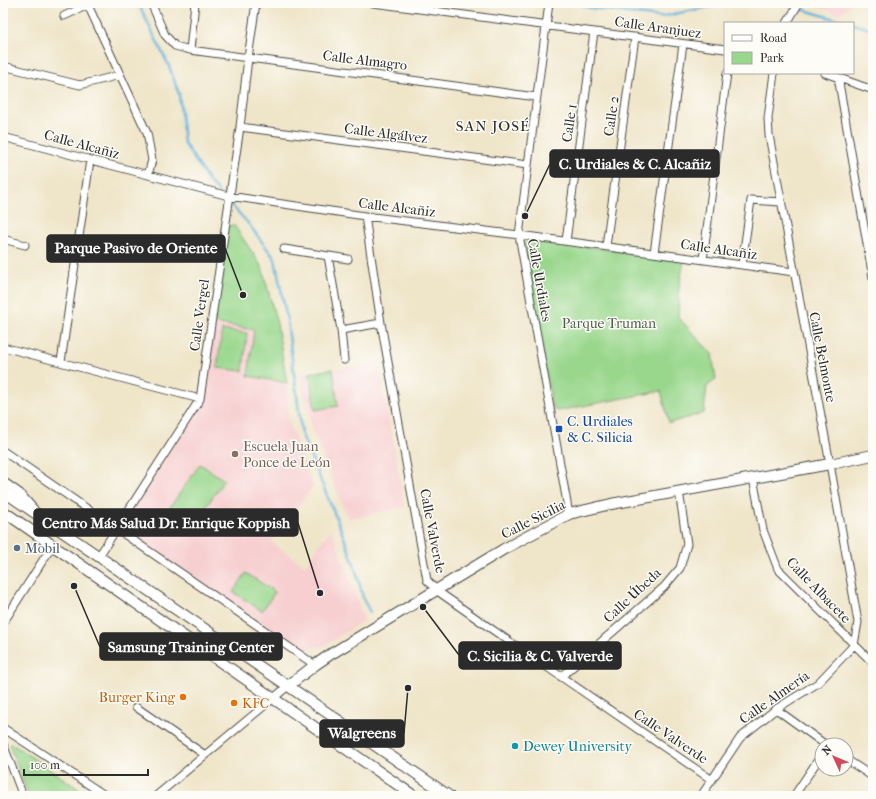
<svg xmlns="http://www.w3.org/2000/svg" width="876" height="799" viewBox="0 0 876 799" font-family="'IM FELL French Canon',serif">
<rect width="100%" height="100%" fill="#fdfcf7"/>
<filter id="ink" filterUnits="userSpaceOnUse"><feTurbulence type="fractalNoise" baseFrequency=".025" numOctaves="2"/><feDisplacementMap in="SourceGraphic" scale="8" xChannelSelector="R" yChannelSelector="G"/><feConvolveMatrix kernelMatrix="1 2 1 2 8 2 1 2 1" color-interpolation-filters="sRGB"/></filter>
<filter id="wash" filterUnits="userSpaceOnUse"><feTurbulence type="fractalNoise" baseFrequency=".012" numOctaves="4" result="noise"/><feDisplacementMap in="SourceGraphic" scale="16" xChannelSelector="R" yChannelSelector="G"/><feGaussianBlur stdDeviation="0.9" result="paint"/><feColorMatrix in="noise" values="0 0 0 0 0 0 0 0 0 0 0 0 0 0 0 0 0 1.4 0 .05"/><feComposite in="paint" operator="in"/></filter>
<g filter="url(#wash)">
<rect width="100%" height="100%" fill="#efe5c9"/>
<path fill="#f7cfd0" d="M806,3H852L840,14Z
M214,323L254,330L248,376L287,383L289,423L313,486L271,542L305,566L331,528L364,620L326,645L312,648H299L120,528L203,400Z
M378,362L405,507L348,519L313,431L300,375Z"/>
<path fill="#99d78c" stroke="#62815c" d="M234,225L262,267L277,324L287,383L248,376L254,330L214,323L227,226Z
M529,239L684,260L679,288L678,317L712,354L716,380L707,386L704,413L669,423L661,391L557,411L552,407L524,245Z
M222,330L247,333L243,371L217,368Z
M333,369L338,406L315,410L309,373Z
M200,464L224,480L191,530L166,513Z
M246,573L275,592L262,611L233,592Z
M11,743L89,796H29L9,745Z"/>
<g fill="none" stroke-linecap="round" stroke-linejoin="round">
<path stroke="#61b3dc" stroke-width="2.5" d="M138,3L169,66L179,94L184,143L211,184L218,191
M577,3L590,8L660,17L728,3
M780,3L849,23
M853,24L873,30
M223,196L247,222L275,259L287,320L302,435L340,527L354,564L364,601L370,612"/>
</g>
</g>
<g filter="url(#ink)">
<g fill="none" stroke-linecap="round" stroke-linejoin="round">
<defs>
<path id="street" d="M87,3L147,133L152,160L148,175
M151,3L165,35L175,46L190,50L536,97
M373,3L725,49
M549,3L519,235L569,514
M64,16L88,5
M787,23L799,3
M190,50L195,3
M3,66L80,85L120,75
M825,73L873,90
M838,77L873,278
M240,127L528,165
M3,137L229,196L365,216L519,235L794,272
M365,216L381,323L427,580L436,590L490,628L712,780
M3,239L25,245
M566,241L594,32
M606,246L635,37
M284,249L348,259
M654,253L683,44
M328,256L341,330L344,360
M703,260L727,73
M742,265L751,200L781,202
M341,330L381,323
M3,347L200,399
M61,362L90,160
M3,451L315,665
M753,478L763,530L778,569L873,663
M3,481L20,493L34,509
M99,556L200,399L240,127L248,58L256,3
M3,623L52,546
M561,677L664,587L680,568L687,544L679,491
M136,707L205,755
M776,709L826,745
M3,728L106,796
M3,744L23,796
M846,759L873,777
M156,796L288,686
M701,796L740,738L776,709L818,683L854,645L858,622L830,464L769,135L768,118L774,73
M794,796L822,754"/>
<path id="secondary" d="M3,491L449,796
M3,511L414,796
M288,686L315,665L331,654L504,549L569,514L611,504L830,464L873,455"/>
</defs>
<use href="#street" stroke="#484743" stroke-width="9"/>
<use href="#secondary" stroke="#484743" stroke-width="12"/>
<use href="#street" stroke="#fff" stroke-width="7"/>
<use href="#secondary" stroke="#fff" stroke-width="10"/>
</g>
</g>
<rect fill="#1a4fb4" stroke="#fdfcf7" stroke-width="1.5" x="555" y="425" width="8" height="8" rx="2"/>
<circle fill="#8d6e63" stroke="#fdfcf7" stroke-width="1.5" cx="235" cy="454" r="4"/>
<circle fill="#5c6f8a" stroke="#fdfcf7" stroke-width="1.5" cx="17" cy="548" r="4"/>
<g fill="#e8710a" stroke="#fdfcf7" stroke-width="1.5">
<circle cx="183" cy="697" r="4"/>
<circle cx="234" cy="703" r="4"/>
</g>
<circle fill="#0f9aa8" stroke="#fdfcf7" stroke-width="1.5" cx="515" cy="746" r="4"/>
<g text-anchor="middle" stroke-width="3" stroke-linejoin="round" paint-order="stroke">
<g font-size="14" fill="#2b2b2b" stroke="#fdfcf7">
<text transform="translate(658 27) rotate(8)" y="5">Calle Aranjuez</text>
<text transform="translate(365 60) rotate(7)" y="5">Calle Almagro</text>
<text transform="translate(611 116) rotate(-82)" y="5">Calle 2</text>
<text transform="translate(569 123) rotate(-82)" y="5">Calle 1</text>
<text transform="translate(386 133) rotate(7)" y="5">Calle Algálvez</text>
<text transform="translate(82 144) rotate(15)" y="5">Calle Alcañiz</text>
<text transform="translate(397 207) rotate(7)" y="5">Calle Alcañiz</text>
<text transform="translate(719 249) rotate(8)" y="5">Calle Alcañiz</text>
<text transform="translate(540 280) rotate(80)" y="5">Calle Urdiales</text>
<text transform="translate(199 315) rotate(-82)" y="5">Calle Vergel</text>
<text transform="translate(823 357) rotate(79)" y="5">Calle Belmonte</text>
<text transform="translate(533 519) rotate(-27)" y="5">Calle Sicilia</text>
<text transform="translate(433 531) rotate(79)" y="5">Calle Valverde</text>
<text transform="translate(819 590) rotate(46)" y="5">Calle Albacete</text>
<text transform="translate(632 595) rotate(-43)" y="5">Calle Úbeda</text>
<text transform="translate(774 697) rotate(-35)" y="5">Calle Almería</text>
<text transform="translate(671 736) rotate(34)" y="5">Calle Valverde</text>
</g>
<g font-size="14" fill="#4c5f48" stroke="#fdfcf7">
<text x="609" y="328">Parque Truman</text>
</g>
<g font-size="14" fill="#164399" stroke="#fdfcf7" text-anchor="start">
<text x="567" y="426">C. Urdiales<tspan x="567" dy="16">&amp; C. Silicia</tspan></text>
</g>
<g font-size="14" fill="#785e54" stroke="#fdfcf7" text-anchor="start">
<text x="243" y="451">Escuela Juan<tspan x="243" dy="16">Ponce de León</tspan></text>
</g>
<g font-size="14" fill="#4e5e75" stroke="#fdfcf7" text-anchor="start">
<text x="25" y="553">Mobil</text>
</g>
<g font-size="14" fill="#c56008" stroke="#fdfcf7" text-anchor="end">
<text x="175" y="702">Burger King</text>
<text x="242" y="708" text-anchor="start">KFC</text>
</g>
<g font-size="14" fill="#0d838f" stroke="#fdfcf7" text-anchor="start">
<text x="523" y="751">Dewey University</text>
</g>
<g font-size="15" letter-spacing="1" fill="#2b2b2b" stroke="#fdfcf7">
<text x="493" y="131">SAN JOSÉ</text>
</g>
</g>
<path fill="none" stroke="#2b2b2b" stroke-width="1.5" d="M525 216L550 164M243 295L225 248M320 593L298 523M74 586L100 647M423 607L459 655M408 688L404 733"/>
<g fill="#2b2b2b" stroke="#fdfcf7" stroke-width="1.5">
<circle cx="525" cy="216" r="4"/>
<circle cx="243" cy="295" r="4"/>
<circle cx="320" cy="593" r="4"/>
<circle cx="74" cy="586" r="4"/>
<circle cx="423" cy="607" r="4"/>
<circle cx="408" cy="688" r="4"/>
</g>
<g fill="#2b2b2b" stroke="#2b2b2b" stroke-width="1.5">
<rect x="550" y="150" width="169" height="27" rx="4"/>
<rect x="47" y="235" width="178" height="27" rx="4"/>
<rect x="34" y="509" width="264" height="27" rx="4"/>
<rect x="100" y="633" width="182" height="27" rx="4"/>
<rect x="459" y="642" width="162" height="27" rx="4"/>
<rect x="320" y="720" width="84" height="27" rx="4"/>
</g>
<g font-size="15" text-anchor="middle" font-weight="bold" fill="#fff">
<text x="635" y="169">C. Urdiales &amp; C. Alcañiz</text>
<text x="136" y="253">Parque Pasivo de Oriente</text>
<text x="166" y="528">Centro Más Salud Dr. Enrique Koppish</text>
<text x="191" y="652">Samsung Training Center</text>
<text x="540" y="661">C. Sicilia &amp; C. Valverde</text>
<text x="362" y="738">Walgreens</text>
</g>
<rect width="876" height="799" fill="none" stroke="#fdfcf7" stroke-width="16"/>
<rect x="724" y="22" width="130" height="52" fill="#fdfcf7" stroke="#a9a8a5"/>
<rect x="732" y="35" width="20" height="6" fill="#ffffff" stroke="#a9a8a5"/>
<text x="760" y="42" font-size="12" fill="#2b2b2b">Road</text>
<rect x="732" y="52" width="20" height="12" fill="#99d78c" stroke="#a9a8a5"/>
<text x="760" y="62" font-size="12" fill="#2b2b2b">Park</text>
<g transform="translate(834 757) rotate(314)"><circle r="19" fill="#fdfcf7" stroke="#a9a8a5"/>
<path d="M0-3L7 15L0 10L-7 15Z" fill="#d1495b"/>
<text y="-6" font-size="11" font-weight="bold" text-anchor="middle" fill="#2b2b2b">N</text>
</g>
<path d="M24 769v6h124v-6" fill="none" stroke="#2b2b2b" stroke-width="2"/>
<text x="30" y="769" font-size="12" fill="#2b2b2b" stroke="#fdfcf7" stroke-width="3" paint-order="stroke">100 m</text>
</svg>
